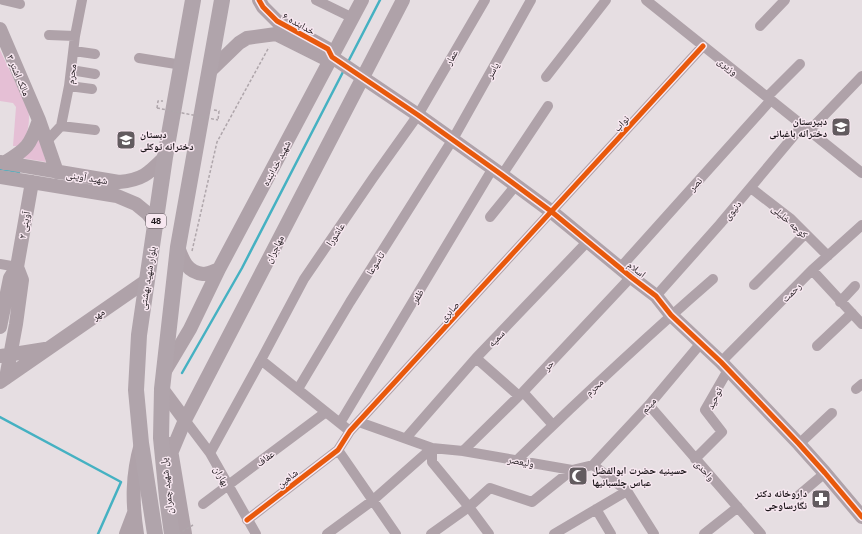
<svg xmlns="http://www.w3.org/2000/svg" width="862" height="534" viewBox="0 0 862 534" font-family="Helvetica,'Noto Naskh Arabic',sans-serif">
<rect width="100%" height="100%" fill="#e6dee2"/>
<path fill="#e5bfd5" d="M0,50L28,109C31,122 27,134 22,146H13L16,107L13,103L0,101Z
M39,137L46,162L22,158Z"/>
<g fill="none" stroke-linecap="round" stroke-linejoin="round">
<path stroke="#45b1c2" stroke-width="2.5" d="M348,62L380,0
M0,169L19,172
M182,373L242,268L344,70
M0,417L121,482L98,534"/>
<path stroke="#afa6ab" stroke-width="1.5" stroke-dasharray="3 2" stroke-linecap="butt" d="M157,108L158,101H163
M214,110L219,111L218,120
M192,251L217,142L269,47"/>
<path stroke="#afa2a9" stroke-width="10" d="M3,0L20,4
M316,0L353,18
M646,0L862,173
M760,26L785,0
M49,35L75,36
M74,51L95,54
M139,58L182,65
M71,70L95,74
M546,77L606,0
M69,86L92,89
M767,97L800,64
M61,126L95,130
M809,131L862,76
M46,142L61,126L69,86L75,36L82,0
M502,175L548,106
M751,188L791,219L828,256
M490,217L516,185
M0,264L17,267
M620,268L770,101
M812,270L862,324
M754,285L805,234
M656,296L720,224L797,132L809,131
M840,302L855,286
M817,346L852,313
M476,358L519,396
M261,360L304,279L373,178L418,115L485,0
M721,362L812,270L862,225
M298,389L350,302L453,139L531,0
M856,389L862,384
M523,392L553,425
M649,405L761,534
M185,420L210,453L256,534
M359,422L432,448L463,451L572,470L593,465L627,491L654,534
M340,423L493,168
M406,438L476,358L588,241
M799,444L832,413
M432,448V462L469,507L489,534
M338,450L396,534
M463,451L523,392L631,277
M210,453L261,360L346,428
M695,459L722,432L705,410L728,370
M517,460C581,398 646,337 713,279
M593,465L649,405L701,343
M799,495L825,473
M203,504L326,412
M596,509L611,534
M247,520L338,450L350,431L703,46
M327,534L372,501L432,448
M431,534L469,507L490,488L532,502L572,470
M554,534L627,491
M704,534L738,507"/>
<path stroke="#afa2a9" stroke-width="14" d="M259,0L263,7L277,21L328,49L332,57L418,115L502,175L552,212L631,277L656,296L671,315L721,362L799,444L825,473L862,517
M0,29L39,120L57,172
M210,71L239,43L247,38L276,34L324,58L332,57
M0,162L119,182C143,180 149,173 165,157
M4,163C27,149 30,146 39,120
M0,177L117,196L136,204L147,213L155,223
M178,247C183,261 187,272 203,274C208,274 214,271 219,269
M0,327L10,278L17,267L32,182
M0,356L45,349
M165,371L190,329L219,269L362,0
M6,378L16,324L22,280L17,267
M0,382L146,281
M162,389L185,420
M170,444L185,534
M172,451L185,420L403,0
M126,534L134,513
M137,534C132,502 132,475 141,444"/>
<path stroke="#b0a4ab" stroke-width="16" d="M155,534L141,443L136,390L139,335L165,157L193,0
M172,534L167,498L161,438L162,389L178,247L222,0"/>
<path stroke="#afa6ab" stroke-width="1.5" stroke-dasharray="3 2" stroke-linecap="butt" d="M157,108L218,120
M178,534L193,525"/>
<defs>
<path id="cycleway" d="M259,0L263,7L277,21L328,49L332,57L418,115L502,175L552,212L631,277L656,296L671,315L721,362L799,444L825,473L862,517
M247,520L338,450L350,431L703,46"/>
</defs>
<use href="#cycleway" stroke="#f7e7f0" stroke-width="8"/>
<use href="#cycleway" stroke="#e8590c" stroke-width="5"/>
</g>
<defs>
<symbol id="school-square" viewBox="-11 -11 22 22"><rect x="-9" y="-9" width="18" height="18" rx="4" fill="#625b5f" stroke="#f7e7f0"/><path d="M0-5L7-2L0 1L-7-2ZM-4 1L0 2.5L4 1V4Q0 6-4 4Z" fill="#fff"/></symbol>
<symbol id="mosque-square" viewBox="-11 -11 22 22"><rect x="-9" y="-9" width="18" height="18" rx="4" fill="#625b5f" stroke="#f7e7f0"/><path d="M3.5-4.9A6 6 0 1 0 3.5 4.9A5 5 0 1 1 3.5-4.9Z" fill="#fff"/></symbol>
<symbol id="pharmacy-square" viewBox="-11 -11 22 22"><rect x="-9" y="-9" width="18" height="18" rx="4" fill="#625b5f" stroke="#f7e7f0"/><path d="M-2-6h4v4h4v4h-4v4h-4v-4h-4v-4h4Z" fill="#fff"/></symbol>
</defs>
<g fill-rule="evenodd">
<use href="#school-square" x="830" y="116" width="22" height="22"/>
<use href="#school-square" x="115" y="129" width="22" height="22"/>
<use href="#mosque-square" x="567" y="465" width="22" height="22"/>
<use href="#pharmacy-square" x="810" y="488" width="22" height="22"/>
</g>
<g text-anchor="middle" stroke-width="3" stroke-linejoin="round" paint-order="stroke">
<rect fill="#f7e7f0" stroke="#5d545a" stroke-width="1" x="146" y="214" width="20" height="14" rx="3"/>
<g font-size="9" font-weight="bold" fill="#1b1519">
<text x="156" y="224">48</text>
</g>
<g font-size="10" fill="#1b1519" stroke="#f7e7f0">
<text transform="translate(299 23) rotate(29)" y="4">خدابنده ۶</text>
<text transform="translate(451 57) rotate(-60)" y="4">عمار</text>
<text transform="translate(728 66) rotate(39)" y="4">وزیری</text>
<text transform="translate(492 70) rotate(-61)" y="4">یاسر</text>
<text transform="translate(71 74) rotate(-83)" y="4">محرم</text>
<text transform="translate(19 75) rotate(67)" y="4">مالک اشتر ۳</text>
<text transform="translate(621 123) rotate(-48)" y="4">نواب</text>
<text transform="translate(276 163) rotate(-62)" y="4">شهید خدابنده</text>
<text transform="translate(87 177) rotate(9)" y="4">شهید آوینی</text>
<text transform="translate(695 184) rotate(-48)" y="4">نصر</text>
<text transform="translate(732 210) rotate(-50)" y="4">دنیوی</text>
<text transform="translate(790 221) rotate(42)" y="4">کوچه خلیلی</text>
<text transform="translate(24 225) rotate(-80)" y="4">۲ آوینی</text>
<text transform="translate(335 234) rotate(-56)" y="4">عاشورا</text>
<text transform="translate(274 249) rotate(-63)" y="4">مهاجران</text>
<text transform="translate(375 263) rotate(-58)" y="4">تاسوعا</text>
<text transform="translate(637 269) rotate(38)" y="4">اسلام</text>
<text transform="translate(147 278) rotate(-81)" y="4">بلوار شهید بهشتی</text>
<text transform="translate(791 292) rotate(-45)" y="4">رحمت</text>
<text transform="translate(417 296) rotate(-59)" y="4">ظفر</text>
<text transform="translate(449 311) rotate(-47)" y="4">صابری</text>
<text transform="translate(98 314) rotate(-35)" y="4">مهر</text>
<text transform="translate(496 338) rotate(-46)" y="4">سمیه</text>
<text transform="translate(548 365) rotate(-47)" y="4">حر</text>
<text transform="translate(594 387) rotate(-43)" y="4">محرم</text>
<text transform="translate(714 398) rotate(-65)" y="4">توحید</text>
<text transform="translate(648 405) rotate(-48)" y="4">میثم</text>
<text transform="translate(265 458) rotate(-38)" y="4">عفاف</text>
<text transform="translate(521 461) rotate(10)" y="4">ولیعصر</text>
<text transform="translate(705 470) rotate(48)" y="4">واحدی</text>
<text transform="translate(222 476) rotate(61)" y="4">بهاران</text>
<text transform="translate(287 478) rotate(-37)" y="4">شاهین</text>
<text transform="translate(166 486) rotate(-96)" y="4">پل شهید چمران</text>
</g>
<g font-size="10" font-weight="bold" fill="#1b1519" stroke="#f7e7f0" text-anchor="end">
<text x="827" y="125">دبیرستان<tspan x="827" dy="12">دخترانه باغبانی</tspan></text>
<text x="140" y="138" text-anchor="start">دبستان<tspan x="140" dy="12">دخترانه توکلی</tspan></text>
<text x="592" y="474" text-anchor="start">حسینیه حضرت ابوالفضل<tspan x="592" dy="12">عباس چلسبانیها</tspan></text>
<text x="807" y="497">داروخانه دکتر<tspan x="807" dy="12">نگارساوجی</tspan></text>
</g>
</g>
</svg>
